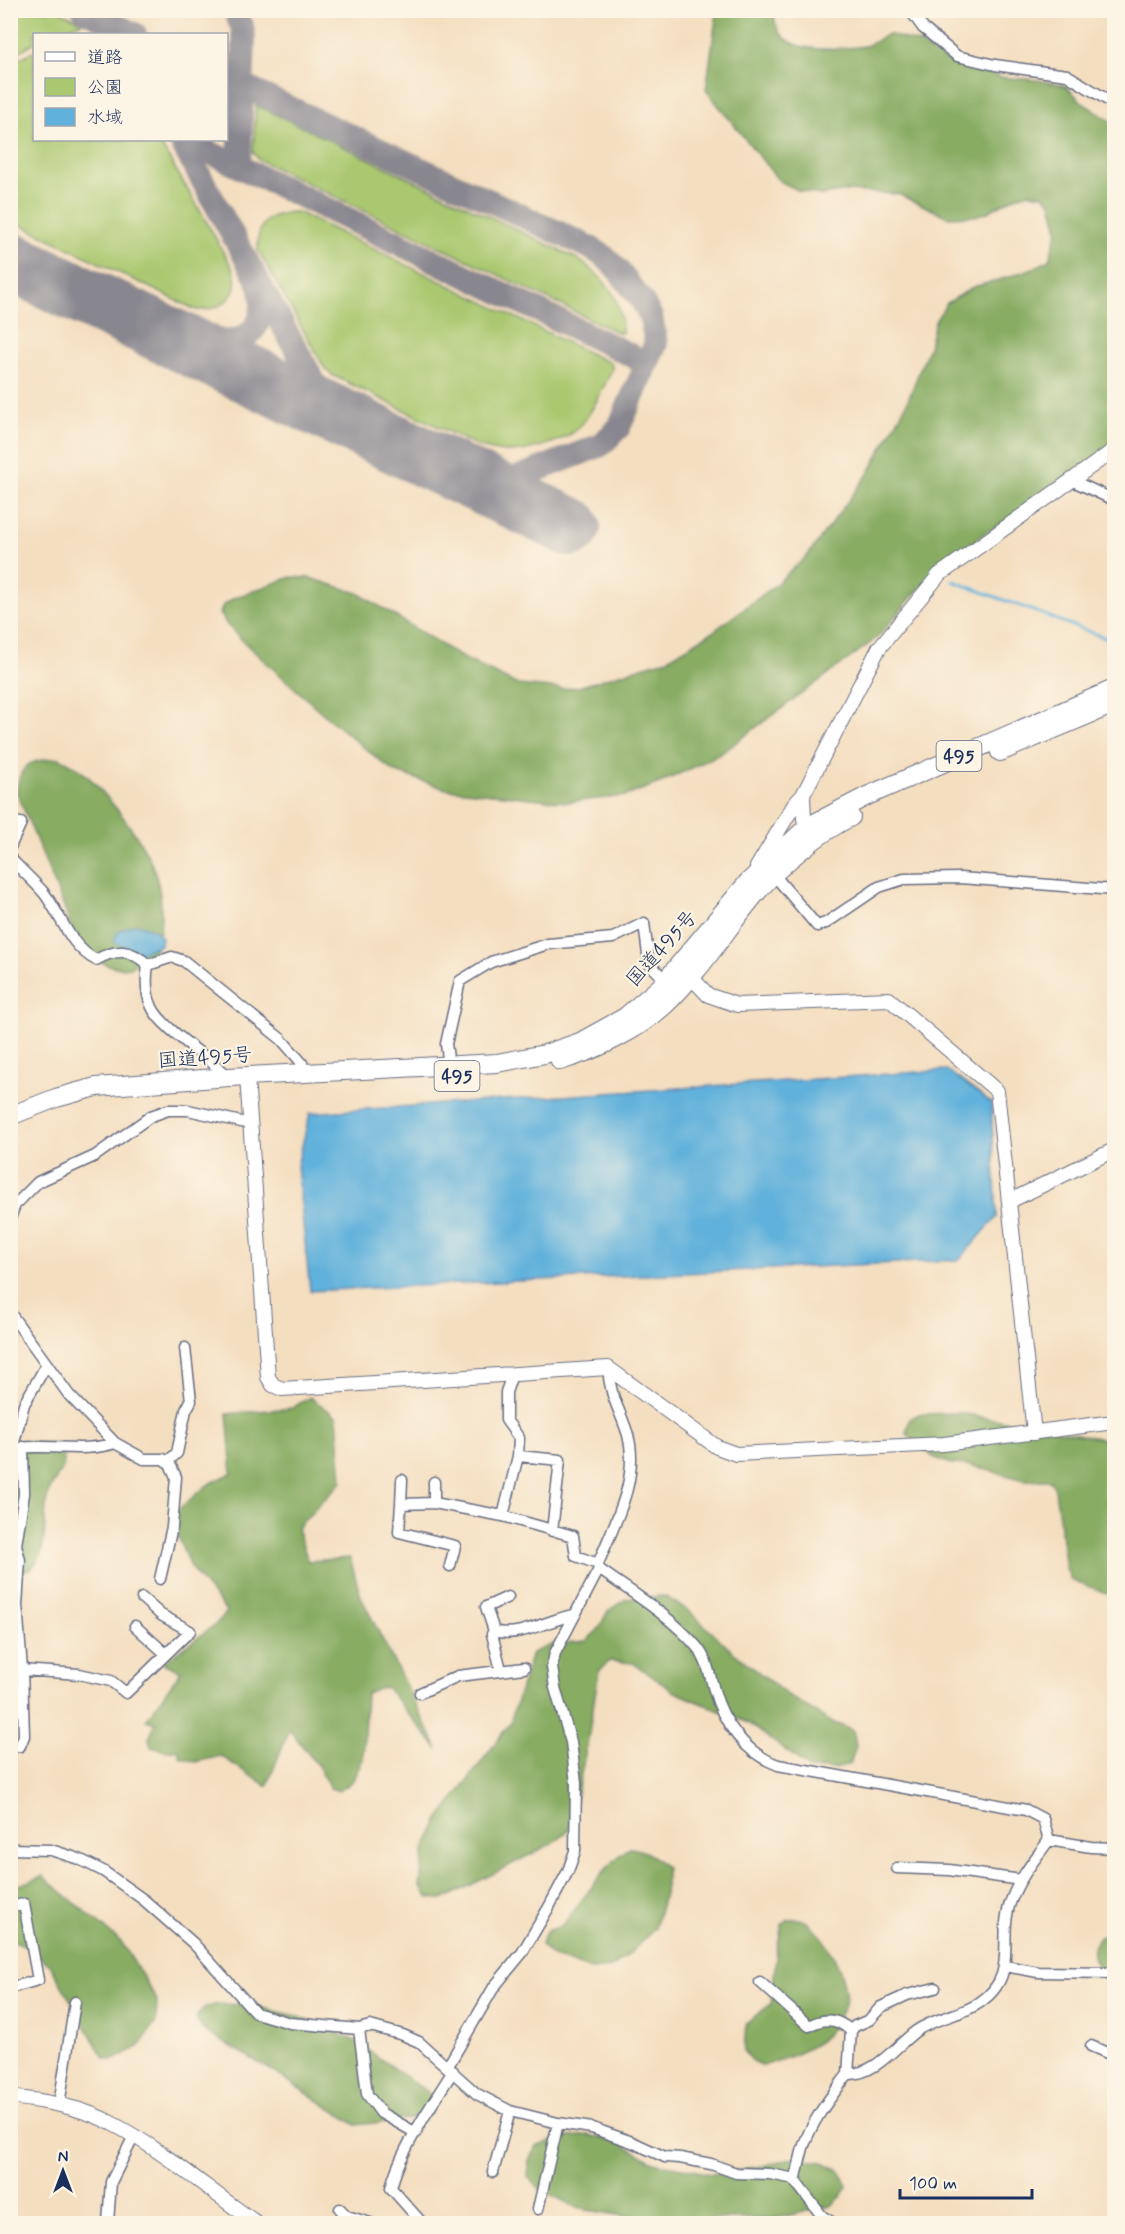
<svg xmlns="http://www.w3.org/2000/svg" width="1125" height="2234" viewBox="0 0 1125 2234" font-family="Mynerve,'Klee One',sans-serif">
<rect width="100%" height="100%" fill="#fcf5e5"/>
<filter id="ink" filterUnits="userSpaceOnUse"><feTurbulence type="fractalNoise" baseFrequency=".0167" numOctaves="2"/><feDisplacementMap in="SourceGraphic" scale="12" xChannelSelector="R" yChannelSelector="G"/><feConvolveMatrix kernelMatrix="1 2 1 2 8 2 1 2 1" color-interpolation-filters="sRGB"/></filter>
<filter id="wash" filterUnits="userSpaceOnUse"><feTurbulence type="fractalNoise" baseFrequency=".008" numOctaves="4" result="noise"/><feDisplacementMap in="SourceGraphic" scale="24" xChannelSelector="R" yChannelSelector="G"/><feGaussianBlur stdDeviation="1.35" result="paint"/><feColorMatrix in="noise" values="0 0 0 0 0 0 0 0 0 0 0 0 0 0 0 0 0 1.4 0 .05"/><feComposite in="paint" operator="in"/></filter>
<g filter="url(#wash)">
<rect width="100%" height="100%" fill="#f4dec0"/>
<path fill="#aac86f" stroke="#627c66" stroke-width="1.5" d="M11,10L59,11L83,22L51,34H34V43L11,56Z
M34,51V140H158C179,175 201,211 221,248C225,256 234,267 235,276C239,300 216,311 196,310L11,220V63Z
M256,105L578,259C605,278 623,298 622,333H619L259,160L253,152Z
M297,212L612,364V370C602,389 594,410 580,426C568,441 527,452 507,452C498,452 489,449 480,447L332,375L326,370L319,358L258,250C256,221 270,213 297,212Z"/>
<path fill="#87ac62" stroke="#516e60" stroke-width="1.5" d="M717,11H774C774,50 815,51 845,48C852,47 861,48 868,45C875,43 882,37 888,34L919,43L945,60L1000,77L1038,80L1066,86L1084,104L1114,123V446L1113,450L966,546L918,590L877,638L720,754L662,782L626,796L567,802L446,789L393,771L329,719L251,649L227,625L220,613L223,605L234,598L291,577L310,578L358,593L461,657L518,685L562,689L578,687L668,659L711,633L773,587L808,555L868,474L906,405L929,347L935,321L947,303L973,287L1002,279L1036,267L1049,260L1058,230L1051,203L1043,195L1030,193L1015,197L988,212L975,216L948,217L898,194L846,191L821,195L800,191L779,181L706,90Z
M59,758C84,769 94,782 111,802C150,849 172,888 156,950L131,967L120,968L107,965L77,946L64,907L17,793C18,763 32,760 59,758Z
M310,1397L337,1417L342,1481L297,1528L308,1561L350,1558L361,1597L438,1749L386,1687L366,1693L363,1759L352,1782L339,1791L330,1788L318,1766L289,1729L267,1786L221,1756L195,1762L180,1757L178,1749L166,1751L151,1747L149,1738L155,1723L146,1720L181,1671L163,1663L216,1624L227,1612L190,1567L170,1516L209,1484L232,1473L227,1414L292,1408Z
M960,1413L1114,1441V1596L1071,1580L1066,1568L1055,1489L1050,1480H1024L969,1465L951,1464L933,1457L906,1433L910,1419L919,1414Z
M11,1440L55,1444C77,1462 53,1477 48,1494C40,1522 56,1573 11,1573Z
M664,1596L688,1610L733,1652L786,1694L829,1721L853,1730L856,1746L850,1764L835,1769H809L795,1757L748,1723L673,1691L633,1663L609,1661L599,1671L587,1745L569,1830L551,1844L442,1900L428,1897L420,1886L424,1850L438,1821L510,1723L532,1653L553,1644L586,1641L598,1630L608,1611L626,1599Z
M629,1848C645,1849 656,1857 666,1868V1887L655,1928L625,1958L611,1968L591,1970L551,1955L541,1945C545,1923 556,1934 566,1921C586,1897 603,1866 629,1848Z
M43,1876L122,1943L157,2000L156,2022L139,2047L112,2060L104,2058L50,1965L20,1943L11,1941V1888Z
M789,1919C794,1919 799,1918 803,1920C824,1930 850,1981 845,2004C843,2011 835,2023 831,2029C815,2051 787,2057 763,2066L753,2061L744,2052L746,2023L771,2004L777,1949L782,1924Z
M1114,1930V1977C1086,1966 1085,1938 1114,1930Z
M249,2005L297,2016L355,2041L430,2094L434,2104L430,2114L410,2119L356,2125L271,2070L204,2031L196,2019C204,1999 230,2005 249,2005Z
M588,2135L617,2141L653,2162L711,2174L763,2166L792,2158L823,2162L840,2170L847,2186L840,2198L831,2206L772,2219H645L580,2209L541,2190L527,2176L529,2160L536,2147L559,2138Z"/>
<path fill="#60b1db" stroke="#3e709c" stroke-width="1.5" d="M136,924L155,930L162,938L160,945L142,952L115,943C114,930 125,928 136,924Z
M947,1070L991,1103L997,1217L959,1260L310,1291L297,1166L310,1113Z"/>
<g fill="none" stroke-linecap="round" stroke-linejoin="round">
<path stroke="#60b1db" stroke-width="3" d="M953,581L1114,641"/>
<path stroke="#88868f" stroke-width="24" d="M84,10L135,34
M234,10L242,26L244,39L239,166
M226,78L589,247L604,256L618,270L642,301L651,317L656,343L619,427L601,445L489,489
M180,140L332,414
M184,140L647,363
M137,321C167,332 244,364 260,318C263,308 263,297 260,286"/>
<path stroke="#88868f" stroke-width="60" d="M10,261L571,527"/>
</g>
</g>
<g filter="url(#ink)">
<g fill="none" stroke-linecap="round" stroke-linejoin="round">
<defs>
<path id="minor" d="M910,10L923,28L957,56L995,65L1067,75L1114,104
M1071,480L1114,500
M10,822L21,823L10,847
M10,858C21,870 34,881 44,893C61,915 70,947 96,960C116,948 131,949 148,965C146,978 146,995 152,1007C160,1027 211,1059 229,1077
M770,870L817,926L826,923L879,887L904,879L960,878L1114,890
M148,965L172,957L184,961L281,1039L302,1063L305,1073
M449,1065L446,1044L460,981L491,962L548,944L613,938L644,923L649,963L666,981
M10,1218L15,1205L38,1182L95,1156L151,1116L168,1110H188L250,1124
M10,1313L69,1395L115,1443L144,1459H163L170,1464L176,1477L172,1527L160,1579
M512,1375L506,1392V1420L519,1438L518,1456L503,1516L573,1536L576,1556L598,1564
M10,1450C45,1442 81,1454 115,1443
M12,1450L24,1404L47,1364
M518,1456L560,1460L552,1531
M167,1462L177,1453L186,1410L191,1401L185,1348
M402,1480L401,1504L434,1503L503,1516
M434,1503V1482
M401,1504L399,1532L455,1546L450,1566
M599,1569C632,1593 671,1616 697,1647C707,1659 710,1676 714,1690C723,1723 745,1753 778,1765L1026,1810L1043,1819L1049,1840C1036,1858 1020,1877 1012,1898C995,1937 1022,1974 979,2003C961,2016 935,2017 916,2031C896,2046 875,2075 848,2074C831,2097 812,2120 803,2148C800,2159 798,2170 795,2181
M508,1597L486,1607L494,1631C519,1639 549,1619 574,1615
M135,1626L166,1654
M494,1631L492,1634L501,1670
M22,1670L79,1674L111,1681L126,1693L190,1631L161,1615L142,1598
M420,1693L458,1676L524,1668
M10,1747L20,1746L24,1736L22,1670L17,1605L20,1560L16,1545L24,1494L23,1447
M1049,1840L1091,1847L1114,1848
M10,1849L51,1850L79,1859L103,1871L144,1900L194,1944L256,2013L290,2023L359,2029L370,2026L403,2035L419,2042L477,2094L510,2111L558,2123L592,2128L632,2142L665,2157L680,2158L711,2164L736,2173L770,2174L790,2178L795,2181L822,2216L834,2224
M897,1868L949,1870L1021,1880
M10,1907L24,1904L38,1980L10,1988
M1005,1966L1038,1972L1114,1973
M760,1982L809,2026C824,2017 839,2019 851,2031L848,2074
M359,2029L367,2094L381,2113L416,2133
M851,2031L855,2026L869,2020L881,2007L907,1995L935,1988
M1091,2046L1114,2056
M448,2066L494,1987L522,1953L549,1907L568,1871L575,1851L576,1783L571,1742L555,1688L552,1667L555,1653L599,1569L598,1564C614,1524 640,1479 628,1435C620,1409 610,1398 608,1368
M59,2105L75,2002
M493,2172L510,2111
M340,2209L347,2216L373,2224
M538,2209L558,2123
M108,2222L111,2182L134,2136
M423,2224L391,2188C399,2152 433,2103 453,2071"/>
<path id="tertiary" d="M807,827L804,819L803,795L879,648L939,575L1114,450
M757,867L794,805L803,795
M689,968L691,977L708,995L737,1005L889,999L997,1091L1034,1433
M247,1076L268,1377L273,1385L282,1389L608,1368L717,1447L736,1454L944,1444L1114,1422
M1010,1201L1114,1150
M10,2097C45,2101 82,2107 113,2124C165,2151 209,2191 258,2224"/>
<path id="trunk" d="M1000,752L1114,704
M560,1061C597,1050 637,1031 665,1005C701,971 726,929 758,891C779,866 821,831 851,817
M10,1116L56,1098L96,1087L229,1077L497,1063L545,1054L580,1042L625,1017L661,986L748,882L807,827L867,796L1114,689"/>
</defs>
<use href="#minor" stroke="#676c80" stroke-width="13"/>
<use href="#tertiary" stroke="#676c80" stroke-width="16"/>
<use href="#trunk" stroke="#676c80" stroke-width="20"/>
<use href="#minor" stroke="#fff" stroke-width="10"/>
<use href="#tertiary" stroke="#fff" stroke-width="14"/>
<use href="#trunk" stroke="#fff" stroke-width="18"/>
</g>
</g>
<g text-anchor="middle" stroke-width="4.5" stroke-linejoin="round" paint-order="stroke">
<g fill="#fcf5e5" stroke="#5e6a86" stroke-width="1.5">
<rect x="936.5" y="741" width="45" height="30" rx="4.5"/>
<rect x="434.5" y="1061" width="45" height="30" rx="4.5"/>
</g>
<g font-size="18" font-weight="bold" fill="#1b2f5e">
<text x="959" y="762">495</text>
<text x="457" y="1082">495</text>
</g>
<g font-size="20" fill="#1b2f5e" stroke="#fcf5e5">
<text transform="translate(661 948) rotate(-48)" y="7">国道495号</text>
<text transform="translate(205 1057) rotate(-4)" y="7">国道495号</text>
</g>
</g>
<rect width="1125" height="2234" fill="none" stroke="#fcf5e5" stroke-width="36"/>
<rect x="33" y="33" width="195" height="108" fill="#fcf5e5" stroke="#a2a6af" stroke-width="1.5"/>
<rect x="45" y="52" width="30" height="9" fill="#ffffff" stroke="#a2a6af" stroke-width="1.5"/>
<text x="87" y="63" font-size="18" fill="#1b2f5e">道路</text>
<rect x="45" y="78" width="30" height="18" fill="#aac86f" stroke="#a2a6af" stroke-width="1.5"/>
<text x="87" y="93" font-size="18" fill="#1b2f5e">公園</text>
<rect x="45" y="108" width="30" height="18" fill="#60b1db" stroke="#a2a6af" stroke-width="1.5"/>
<text x="87" y="123" font-size="18" fill="#1b2f5e">水域</text>
<g transform="translate(63 2171)" stroke="#fcf5e5" stroke-width="4.5" paint-order="stroke">
<path d="M0-4.5L10 22L0 15L-10 22Z" fill="#1b2f5e"/>
<text y="-9" font-size="16" font-weight="bold" text-anchor="middle" fill="#1b2f5e">N</text>
</g>
<path d="M900 2189v9h132v-9" fill="none" stroke="#1b2f5e" stroke-width="3"/>
<text x="909" y="2189" font-size="18" fill="#1b2f5e" stroke="#fcf5e5" stroke-width="4.5" paint-order="stroke">100 m</text>
</svg>
